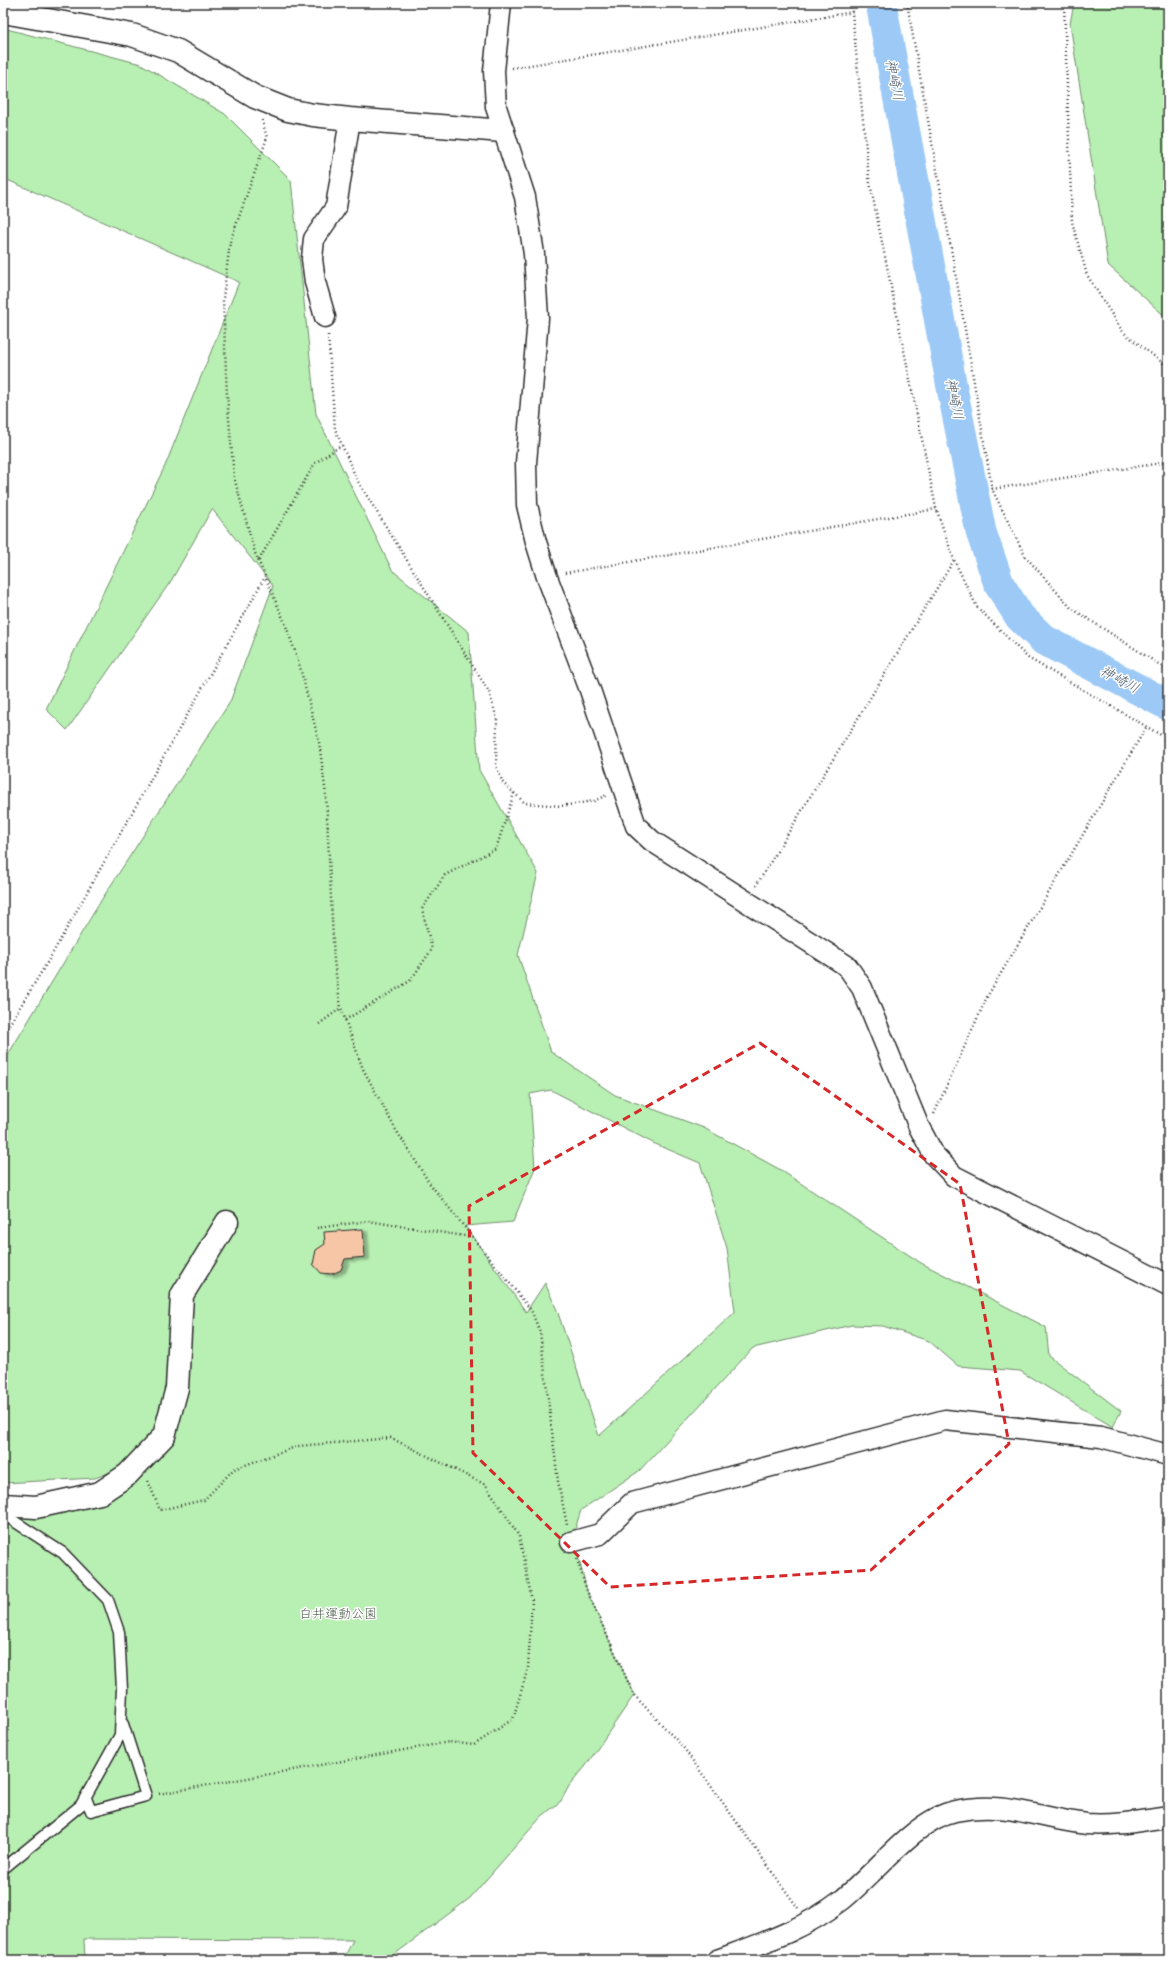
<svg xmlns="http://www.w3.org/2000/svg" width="1171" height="1963" viewBox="0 0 1171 1963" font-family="Delius,'Klee One',sans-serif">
<defs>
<filter id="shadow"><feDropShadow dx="4.5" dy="2.5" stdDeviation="1" flood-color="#0004"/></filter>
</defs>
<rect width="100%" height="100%" fill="#fff"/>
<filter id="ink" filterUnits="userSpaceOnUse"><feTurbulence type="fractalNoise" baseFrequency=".025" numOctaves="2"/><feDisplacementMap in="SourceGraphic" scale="8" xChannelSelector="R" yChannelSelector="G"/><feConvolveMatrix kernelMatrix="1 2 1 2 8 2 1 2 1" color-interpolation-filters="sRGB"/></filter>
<g filter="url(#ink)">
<path fill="#b8efb2" stroke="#728d6e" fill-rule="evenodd" d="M1074,3H1168V319L1108,265L1070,24Z
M3,28L141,64L225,114L291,180L316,414L392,570L469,632L479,770L538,873L518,955L551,1052L615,1095L704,1128L779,1169L921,1263L1046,1327L1049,1356L1121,1411L1113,1427L1020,1371L958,1366L929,1341L883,1326L852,1325L753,1348L639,1471L581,1510L573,1536L587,1591L634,1695L585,1767L569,1786L561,1801L541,1817L470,1898L387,1960H343L353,1940L84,1939L85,1960H3V1505L100,1493L140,1461L95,1478L3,1483V1065L9,1053L102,899L230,702L273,586L212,509L171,581L67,730L46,709L165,466L239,282L3,178ZM551,1090L653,1143L700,1163L727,1248L735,1312L599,1436L557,1310L545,1283L526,1312L465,1226L513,1222L535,1168L530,1094Z"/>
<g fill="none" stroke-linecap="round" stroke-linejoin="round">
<path stroke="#9cc9f6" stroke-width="31" d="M881,3L953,393L981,532L999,584L1020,617L1044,640L1168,705"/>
</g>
<path fill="#f7c6a6" stroke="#2b2b2b" filter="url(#shadow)" d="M363,1229L365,1257L345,1259L341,1270L332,1274L321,1273L313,1264L316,1250L325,1244L324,1232Z"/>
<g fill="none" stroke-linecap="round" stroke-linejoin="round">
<defs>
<path id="lane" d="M3,1514L63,1553L108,1600L119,1632L122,1689L120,1735L81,1805L3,1869
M86,1798L91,1811L146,1796L123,1724"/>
<path id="street" d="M501,3L494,71L496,107L525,197L534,254L538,318L526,463L527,505L536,542L547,577L590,690L636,826L652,841L847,966L862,988L919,1127L934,1155L954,1176L1168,1285
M325,317L315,282L312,259L314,239L336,207L350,119
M571,1542L600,1534L632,1503L945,1420L1101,1437L1168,1455
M717,1960C763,1943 803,1930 842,1900C875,1874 914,1820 955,1811C1006,1800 1039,1819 1087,1824C1113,1826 1142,1821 1168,1817"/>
<path id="secondary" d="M3,12L132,35L178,51L255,97L288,110L313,115L350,119L503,131
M3,1505L36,1507L100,1493L127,1475L164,1436L177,1388L182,1295L227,1222"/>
</defs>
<use href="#lane" stroke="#2b2b2b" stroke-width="13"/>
<use href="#street" stroke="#2b2b2b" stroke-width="23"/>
<use href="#secondary" stroke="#2b2b2b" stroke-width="25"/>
<path stroke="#2b2b2b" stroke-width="2.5" stroke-dasharray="1 3" stroke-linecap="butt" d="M851,3L869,178L936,508L954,560L977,607L1028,658L1168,739
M907,3L957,282L992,489L1025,556L1071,608L1168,670
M1064,3L1072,222L1087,275L1123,332L1168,367
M512,68L853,12
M262,120L267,138L230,242L223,299L227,396L234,477L255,553L285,623L299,663L319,742L326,795L334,961L341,1008L363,1069L396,1130L430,1184L531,1310L540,1332L558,1481L567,1525
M328,335L335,429L357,480L489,692L497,719L496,766L503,783L525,803L561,806L594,801L607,795
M992,489L1168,462
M259,560L315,463L342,445
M565,573L936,509
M756,886L954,560
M345,1020L410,981L432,949L422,909L445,875L496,849L514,793
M319,1024L341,1008
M3,1035L50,958L265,577
M934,1114L987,997L1147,726
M317,1228L368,1221L471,1237
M148,1481L160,1510L204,1500L234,1469L298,1446L391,1438L486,1485L519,1536L532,1601L528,1668L513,1719L474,1745L449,1742L158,1794
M577,1559L587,1591L634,1695L683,1747L798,1908"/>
<use href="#lane" stroke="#fff" stroke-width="10"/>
<use href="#street" stroke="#fff" stroke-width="20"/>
<use href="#secondary" stroke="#fff" stroke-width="22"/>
</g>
</g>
<path fill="none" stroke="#d62828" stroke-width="3" stroke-dasharray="8 5" stroke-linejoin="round" d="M760,1043L960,1184L1009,1444L871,1570L610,1587L473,1453L469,1206Z"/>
<g text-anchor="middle" stroke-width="3" stroke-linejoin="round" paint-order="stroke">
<g font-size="13" fill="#4e5c4d" stroke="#fff">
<text x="338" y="1618">白井運動公園</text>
</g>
<g font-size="14" font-style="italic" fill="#4d5a68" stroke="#fff">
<text transform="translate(895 80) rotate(79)" y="5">神崎川</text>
<text transform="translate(955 399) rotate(79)" y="5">神崎川</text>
<text transform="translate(1120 679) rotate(28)" y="5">神崎川</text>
</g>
</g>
<rect width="1171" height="1963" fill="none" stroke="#fff" stroke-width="16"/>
<rect x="8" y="8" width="1155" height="1947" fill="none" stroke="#2b2b2b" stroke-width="1.5" filter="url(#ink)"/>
</svg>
